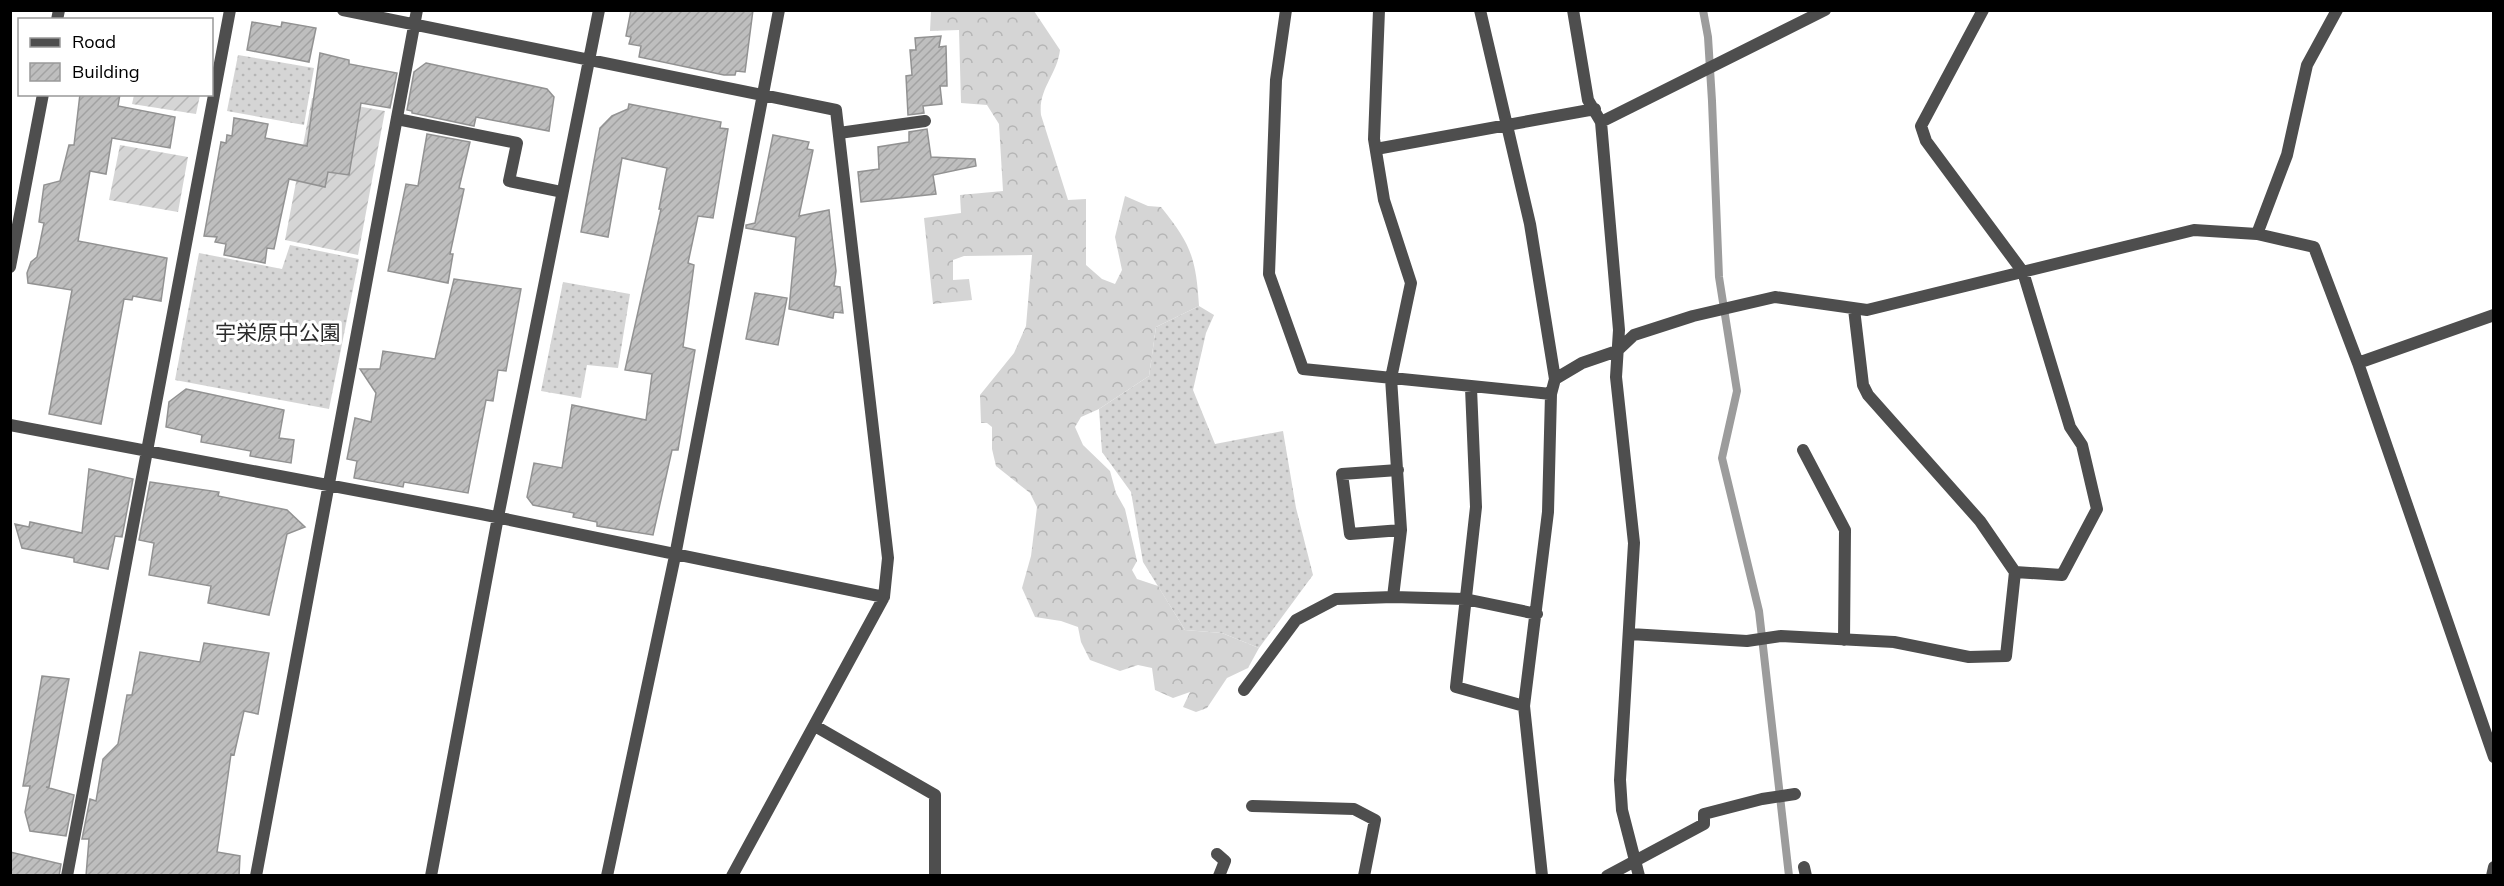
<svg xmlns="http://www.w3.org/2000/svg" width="2504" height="886" viewBox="0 0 2504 886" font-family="Mulish,'Noto Sans JP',sans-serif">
<defs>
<pattern id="grass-dots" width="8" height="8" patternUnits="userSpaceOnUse" patternTransform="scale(1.5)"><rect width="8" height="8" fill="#d5d5d5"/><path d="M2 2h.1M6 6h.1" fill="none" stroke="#b5b5b5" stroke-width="1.8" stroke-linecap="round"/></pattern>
<pattern id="forest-crowns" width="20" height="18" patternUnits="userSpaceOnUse" patternTransform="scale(1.5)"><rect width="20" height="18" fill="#d5d5d5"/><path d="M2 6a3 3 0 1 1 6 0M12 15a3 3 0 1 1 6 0" fill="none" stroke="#b5b5b5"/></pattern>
<pattern id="garden-furrows" width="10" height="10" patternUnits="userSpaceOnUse" patternTransform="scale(1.5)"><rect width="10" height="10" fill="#d5d5d5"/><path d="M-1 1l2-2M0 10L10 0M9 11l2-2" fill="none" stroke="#b5b5b5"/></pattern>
<pattern id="building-hatch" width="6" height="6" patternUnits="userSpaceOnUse" patternTransform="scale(1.5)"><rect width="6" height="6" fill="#bebebe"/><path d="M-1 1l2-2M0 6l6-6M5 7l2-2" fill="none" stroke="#a2a2a2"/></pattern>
</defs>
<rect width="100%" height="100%" fill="#fff"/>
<path fill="url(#grass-dots)" d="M238,55L314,68L304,125L227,111Z
M290,245L359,259L329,409L175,380L199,253L282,269Z
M563,282L630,294L618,368L587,365L581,398L541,391Z
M1199,306L1214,315L1206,333L1193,390L1215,444L1283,431L1296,508L1313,575L1259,648L1222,633L1185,630L1143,562L1131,492L1102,452L1099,409L1149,376L1156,327Z"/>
<path fill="url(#forest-crowns)" d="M931,11H1034L1060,50C1057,75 1038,89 1041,115L1068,200L1086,199V265L1102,279L1115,284L1122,270L1115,237L1125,196L1148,206L1161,207C1191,244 1196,258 1199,306L1156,327L1149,376L1099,409L1081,417L1075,427L1083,445L1110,471L1116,493L1125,509L1137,561L1132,570L1137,579L1158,586L1185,630L1222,633L1259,648L1248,668L1227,678L1207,708L1196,712L1183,707L1190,692L1173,698L1155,690L1152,668L1138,665L1120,671L1090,660L1081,642L1078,627L1061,621L1035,617L1022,588L1031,556L1037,507L1030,493L996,466L992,449V427L987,423H981L980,395L1014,353L1026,326L1032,255L964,256L953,260V280L969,279L972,300L933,304L924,218L961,213L960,195L1003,191L999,124L987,105L961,103L959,30L930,31Z"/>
<path fill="url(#garden-furrows)" d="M134,95V94L200,95L196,114L132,104Z
M312,98L385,111L358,255L285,240Z
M120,145L188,157L178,212L109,200Z"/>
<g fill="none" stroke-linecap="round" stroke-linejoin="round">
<path stroke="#9c9c9c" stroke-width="8" d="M1703,10L1708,37L1712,101L1719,277L1737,391L1722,458L1759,611L1789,876"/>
</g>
<path fill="url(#building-hatch)" stroke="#929292" stroke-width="1.5" d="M631,10H753L745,72L736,71L735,75H724L639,57L641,46L629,44L631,37L626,36Z
M252,22L281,27L282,22L316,28L309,62L247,50Z
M941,36L939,47L946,46L947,86H940L942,104L923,106L924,113L908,115L906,76L912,75L910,50H916L915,38Z
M320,53L349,60V64L397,73L390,108L361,103L349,175L328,172L325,187L289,179L274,249L267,248L265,263L224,255L226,244L215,242L217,237L204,236L221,142L226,143L227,135L232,136L234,118L268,124L265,138L307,146Z
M426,63L547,89L554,97L549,131L476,117L474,126L412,113V111L407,110L414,72Z
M80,94H120L118,106L175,117L170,148L112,138L106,174L90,171L78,241L167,258L161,301L133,296L132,300L124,299L101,424L49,414L72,290L28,283L27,273L31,262L37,257L44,223L39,222L44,185L60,181L69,145H74Z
M629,104L721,122L720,128L728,129L713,218L698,216L688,263L694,265L683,347L695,350L678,450H672L653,535L597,526V522L573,517L574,513L533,505L527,497L534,463L562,468L572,405L646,420L652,374L625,370L661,209H659L667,168L622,158L608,237L581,232L600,128L612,116L628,109Z
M927,129L931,157L975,159L976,166L933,175L936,194L861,202L858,172L879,169L878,147L909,142V132Z
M427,134L470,142L459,188L464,189L450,254H453L448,283L388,271L406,184L418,186Z
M773,135L809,142L807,149L813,150L799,216L829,210L836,271L834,286L840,287L843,313L834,312L833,318L789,309L796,237L746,228V225L755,223Z
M454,279L521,289L506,371L498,370L493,401L486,400L468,493L404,482L403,487L354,478L357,461L347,459L355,418L371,422L376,393L360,369H380L383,351L435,359Z
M755,293L787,298L778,345L746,339Z
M186,389L284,410L279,438L294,440L291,463L250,456L251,451L201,442L202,435L166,427L169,402Z
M89,469L133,479L122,537L115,536L108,569L74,562V558L22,548L15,524L29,527L30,522L82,533Z
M150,482L219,492L218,496L287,510L305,527L287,534L269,615L208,603L211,586L149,575L154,543L139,540Z
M204,643L269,653L258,714L244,711L234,755L231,754L220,832L217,852L240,856L239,876H86L89,839H82L90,799L96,801L103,759L118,744L127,695H132L140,652L200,662Z
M42,676L69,679L49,787H46L74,795L66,836L30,831L25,812L30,786H23Z
M10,852L61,864L59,876H10Z"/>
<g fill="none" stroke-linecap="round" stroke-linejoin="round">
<path stroke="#4e4e4e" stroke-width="12" d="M397,119L517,143L509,181L562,192
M1217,854L1225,861L1219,876"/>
<path stroke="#4e4e4e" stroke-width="12" d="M343,10L836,110L888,558L884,597L732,876
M1286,10L1276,80L1269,274L1303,369L1551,394
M1379,10L1374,139L1384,200L1411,283L1391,378L1401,530L1350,534L1342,474L1398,470
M1480,10L1530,224L1555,379
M1573,10L1588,100L1601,122L1619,330L1616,377L1634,543L1620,780L1622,810L1639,876
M57,20L59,10
M1601,122L1825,10
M839,133L925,121
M1376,149L1595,109
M2257,234L2287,155L2307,65L2337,10
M10,267L43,94
M1854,309L1863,385L1868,395L1980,521L2015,572
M2358,363L2494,315
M1471,388L1476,507L1456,687L1524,706
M10,425L481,514L884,597
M1803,450L1845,530L1844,640
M1401,530L1393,597L1465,599L1537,614
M1630,634L1747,641L1781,636L1894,642L1969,657L2006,656L2015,572L2062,575L2097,509L2082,445L2070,427L2023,272L1926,141L1921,126L1983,10
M1244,690L1296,620L1336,599L1393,597
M815,726L935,795V876
M1252,806L1354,809L1375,820L1364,876
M1804,867L1806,876
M67,876L230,10
M256,876L417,10
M431,876L498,517L599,10
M607,876L675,556L779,10
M1542,876L1524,706L1548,512L1551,394L1555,379L1582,363L1617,351L1634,335L1693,316L1775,297L1867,310L2194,230L2257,234L2314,247L2358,363L2494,757
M1607,876L1704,824V814L1762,799L1795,794
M2492,876L2494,867"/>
</g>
<g text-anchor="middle" stroke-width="6" stroke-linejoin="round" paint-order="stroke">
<g font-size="21" fill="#2c2c2c" stroke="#fff">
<text x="278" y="340">宇栄原中公園</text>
</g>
</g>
<rect width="2504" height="886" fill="none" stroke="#000000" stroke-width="24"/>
<rect x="18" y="18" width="195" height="78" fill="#ffffff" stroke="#999999" stroke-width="1.5"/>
<rect x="30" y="38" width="30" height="9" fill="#4e4e4e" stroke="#999999" stroke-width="1.5"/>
<text x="72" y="48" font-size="18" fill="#000000">Road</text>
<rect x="30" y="63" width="30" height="18" fill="url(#building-hatch)" stroke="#999999" stroke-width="1.5"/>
<text x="72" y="78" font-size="18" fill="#000000">Building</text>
</svg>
